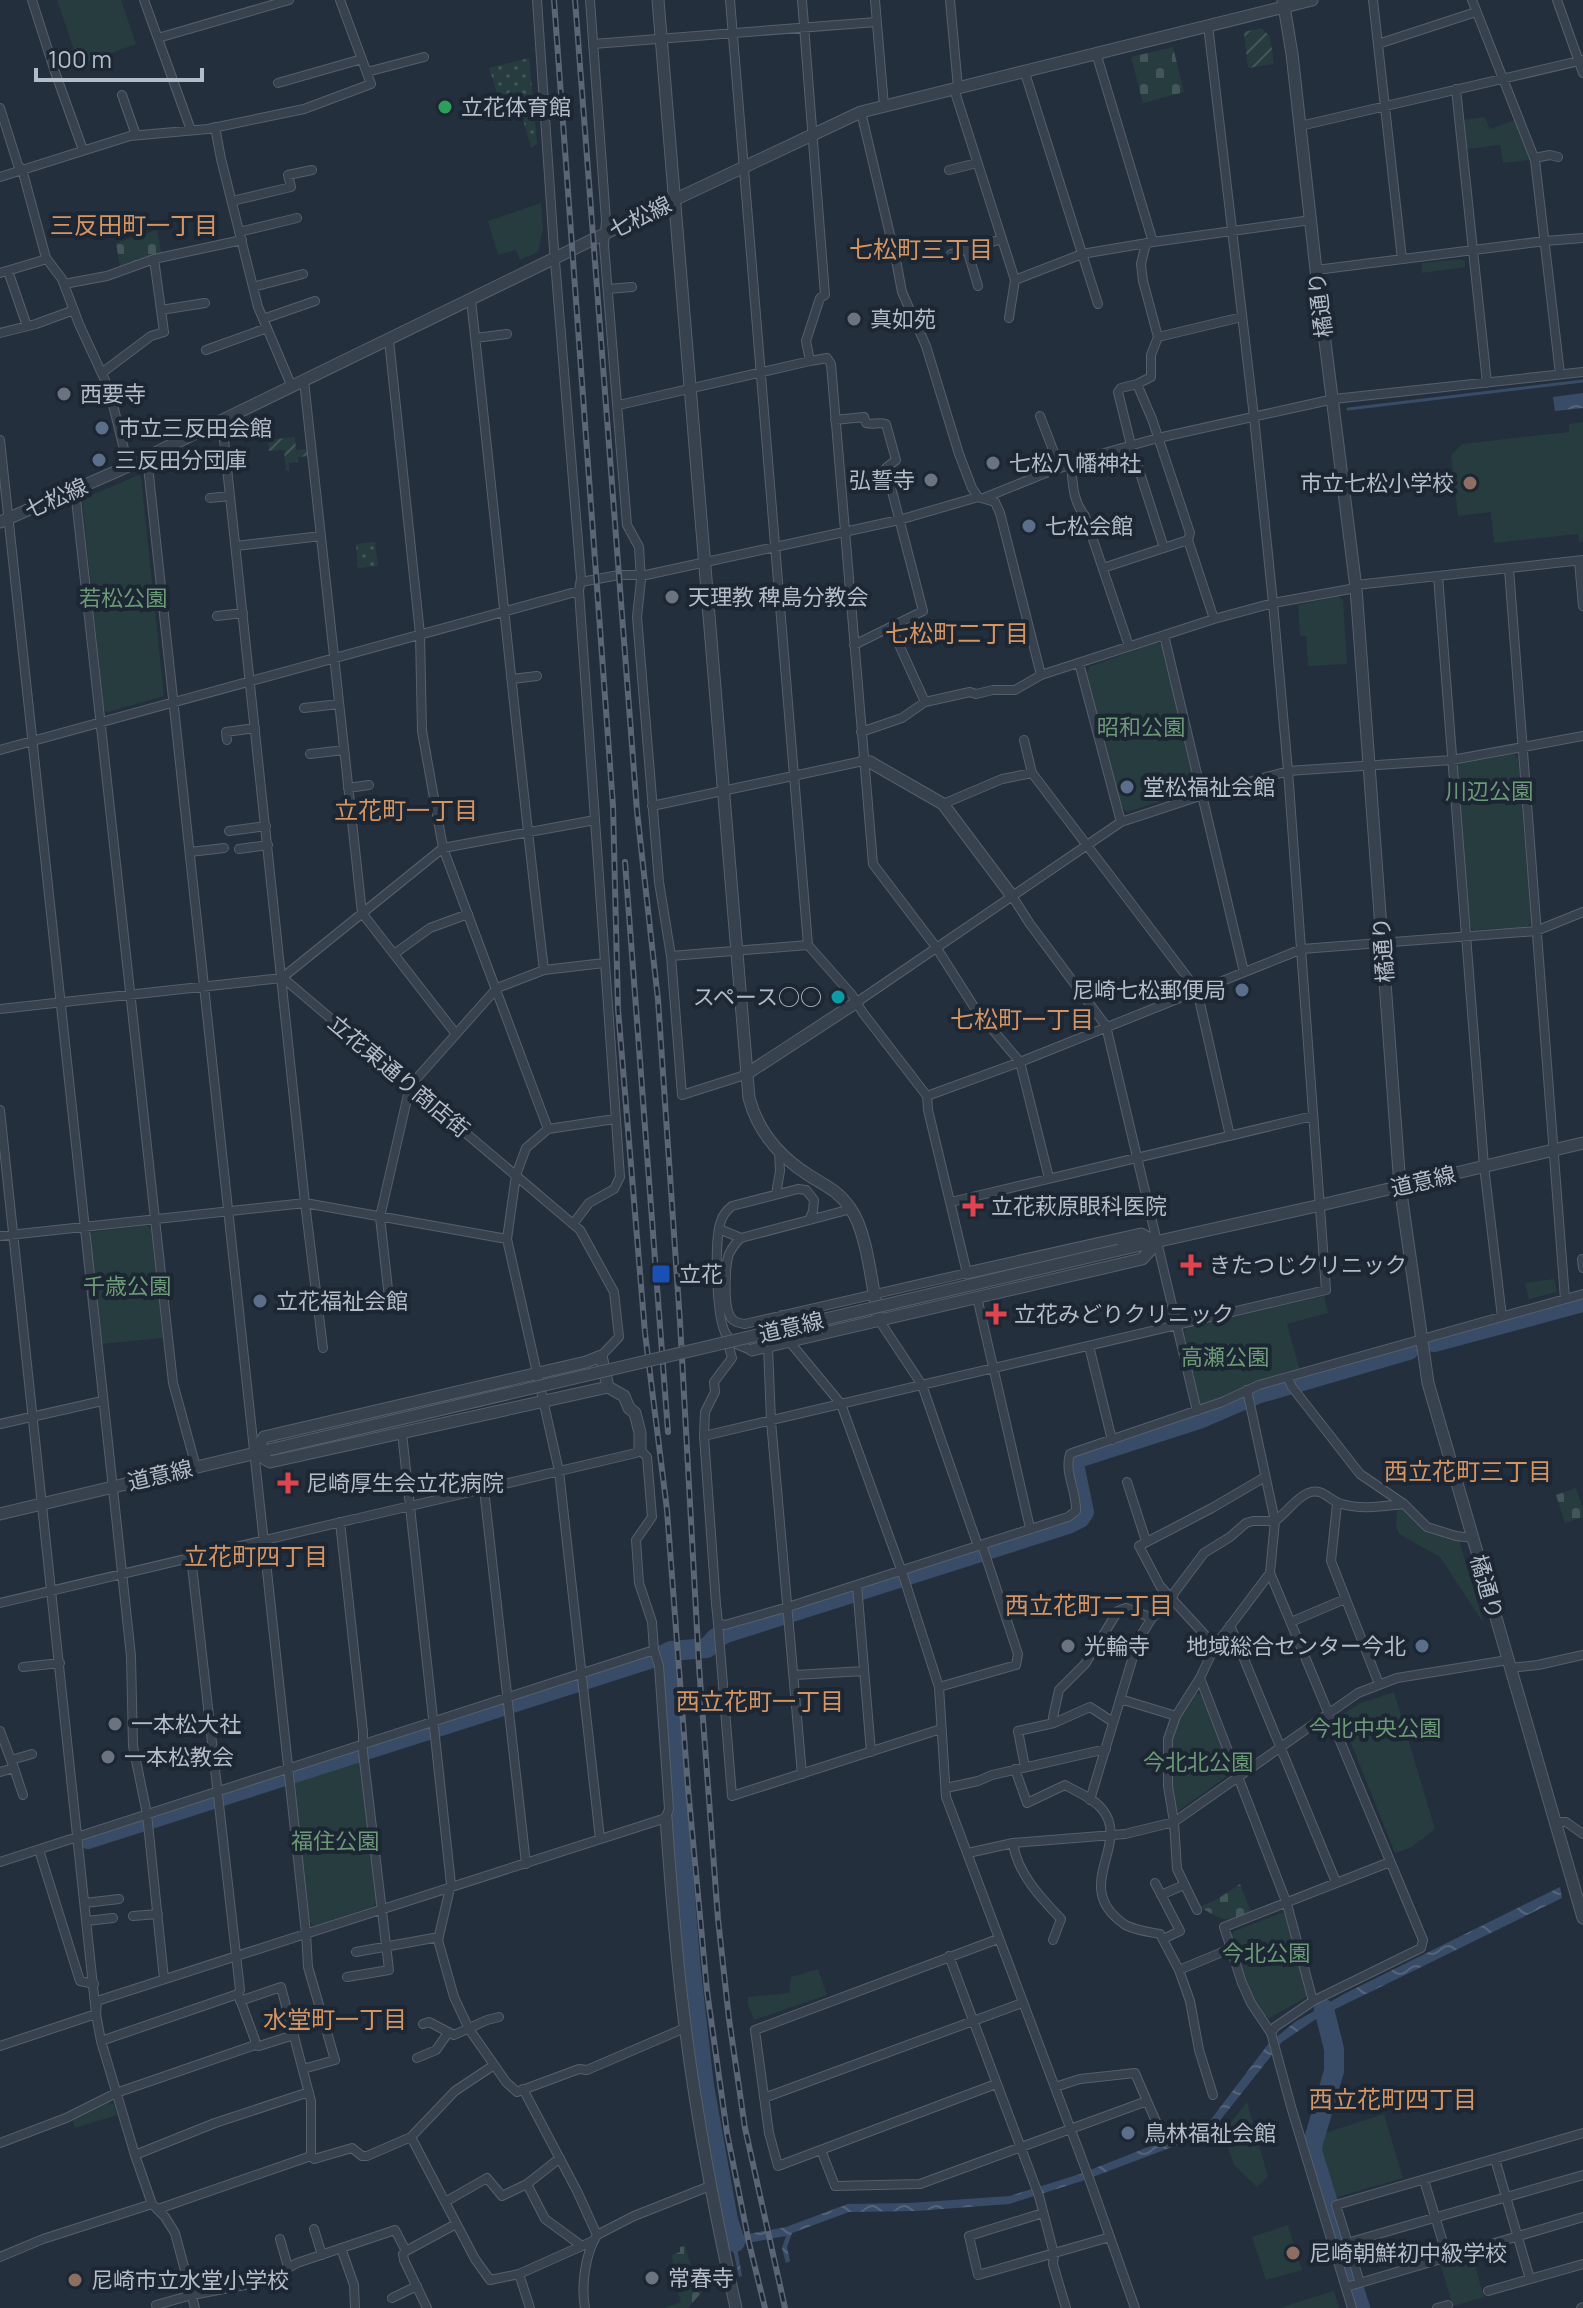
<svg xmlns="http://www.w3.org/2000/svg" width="1583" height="2308" viewBox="0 0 1583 2308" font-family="Manrope,'Noto Sans JP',sans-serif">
<defs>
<pattern id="grass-dots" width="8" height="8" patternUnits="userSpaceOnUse" patternTransform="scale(2)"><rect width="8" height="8" fill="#263c3f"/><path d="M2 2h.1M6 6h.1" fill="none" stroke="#435659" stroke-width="1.8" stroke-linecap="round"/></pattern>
<pattern id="cemetery-stones" width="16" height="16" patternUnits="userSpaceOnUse" patternTransform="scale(2)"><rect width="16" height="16" fill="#263c3f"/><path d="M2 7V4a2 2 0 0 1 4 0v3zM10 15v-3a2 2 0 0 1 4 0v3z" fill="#435659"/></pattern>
<pattern id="garden-furrows" width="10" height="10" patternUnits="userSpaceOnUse" patternTransform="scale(2)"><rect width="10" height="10" fill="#263c3f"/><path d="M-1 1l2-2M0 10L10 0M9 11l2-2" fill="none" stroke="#435659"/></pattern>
<pattern id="water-waves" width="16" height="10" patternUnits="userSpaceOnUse" patternTransform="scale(2)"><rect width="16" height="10" fill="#394c67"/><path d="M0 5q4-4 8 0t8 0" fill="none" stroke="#53647b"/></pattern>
</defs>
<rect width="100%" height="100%" fill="#242f3e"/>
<path fill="url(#grass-dots)" d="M529,58L537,144L531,147L520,110L504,114L489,68Z
M375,542L378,566L358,568L356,544Z"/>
<path fill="url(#cemetery-stones)" d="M1173,47L1184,92L1143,103L1131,57Z
M157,230L161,253L120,267L116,243Z
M1576,1488L1583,1509V1517L1565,1523L1556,1495Z
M1240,1884L1251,1912C1222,1923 1226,1921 1199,1907L1216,1900Z
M685,2246L693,2273L714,2266L715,2268L708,2285L688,2308H664L681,2302L674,2278L672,2255L680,2252V2247Z"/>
<path fill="#263c3f" d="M57,0H121L136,44L79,65Z
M1485,117L1490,129L1515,120L1530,160L1503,163L1500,145L1467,149L1464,120Z
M541,203L543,228L538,252L520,260L516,250L498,255L488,221Z
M1459,259L1465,261V267L1422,273V263Z
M1583,422V542H1579L1578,534L1494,543L1491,512L1458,516L1451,455L1462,444L1569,432V424Z
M139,475L141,477L164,696L108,712L104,710L82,499Z
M1338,596L1343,600L1347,664L1308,666L1306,636H1300L1298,605Z
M1157,642L1162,645L1195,784L1192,791L1127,812L1122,808L1087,674L1089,667Z
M1513,754L1518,758L1531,923L1527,927L1474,930L1470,927L1456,768L1459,764Z
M147,1225L151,1229L163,1338L102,1344L90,1235L93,1232Z
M1554,1279L1557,1292L1529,1299L1525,1283Z
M1324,1296L1328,1313L1287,1324L1300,1370L1252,1384L1203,1406L1200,1404L1184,1333L1187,1328Z
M1404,1507L1427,1530L1459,1540L1484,1624L1440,1557L1399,1534L1396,1527L1397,1508Z
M1394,1692L1435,1829L1412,1847L1395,1853L1343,1723V1714L1361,1703Z
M1192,1694H1201L1231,1767L1227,1776L1177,1812L1174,1810C1166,1763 1168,1735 1192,1694Z
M356,1757L360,1760L377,1901L374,1906L314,1926L310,1922L293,1782L296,1776Z
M1281,1913L1285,1914L1307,1993L1305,1998L1269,2018C1246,2002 1239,1962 1230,1936L1235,1931Z
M818,1969L827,1995L754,2020L748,2005V1997L789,1993L791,1977Z
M108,2102L114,2104L117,2115L75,2128L72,2119Z
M1247,2102L1268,2177L1257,2187L1234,2165L1223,2132Z
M1384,2114L1403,2178L1334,2198L1318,2146L1322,2134Z
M1288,2225L1302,2270L1266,2280L1252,2237Z
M1472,2254L1484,2297L1453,2306L1440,2263Z
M1334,2291L1339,2308H1279Z"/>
<path fill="url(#garden-furrows)" d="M1261,28L1270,36L1274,64L1248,68L1244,32Z
M295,437L296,450L307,449L308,456L298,457V462L289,463V470L286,471L284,450L269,451L268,440Z"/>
<path fill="url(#water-waves)" d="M1583,393V408L1555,411L1553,397Z
M1560,1887L1562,1898L1319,2017L1282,2042L1218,2123L1210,2132L1196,2138L1082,2181L1009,2204L916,2211L849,2212L792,2233L787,2247L790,2261L786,2263L782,2248L786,2236L741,2244L737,2248L742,2276L739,2277L726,2217L730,2216L734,2233L743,2235L786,2227L848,2204L910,2203L1010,2196L1080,2174L1204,2125L1209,2122L1269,2043L1295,2022L1344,1994Z"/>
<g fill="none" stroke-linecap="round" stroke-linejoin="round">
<path stroke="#394c67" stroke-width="3" d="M1348,409L1583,381
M716,2282L723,2267"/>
<path stroke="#394c67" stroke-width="20" d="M1434,1342L1583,1302
M88,1839L665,1654
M1324,2009L1334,2049V2071L1313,2143L1312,2151L1360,2308
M735,2242L728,2220L704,2086L691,1972L665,1654L671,1651L707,1648L716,1638L726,1633L1068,1524L1080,1518L1084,1512L1074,1464L1078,1458L1199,1419L1257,1394L1409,1350"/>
<defs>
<path id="minor" d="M32,0L55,72L83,150
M144,0L191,130
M537,0L554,249L581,578L579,591L620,1177L614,1189L589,1203L573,1224
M590,0L606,221L604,245L627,525L639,547L641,580L637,617L659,882L671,956L682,1095L745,1075
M730,0L808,945L852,995L863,1013L927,1096L928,1110L967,1273L745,1324C738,1323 732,1322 729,1314C724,1303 725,1265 729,1254C732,1248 736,1242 741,1238L851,1209
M802,0L825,295L820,298L806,341L810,361L827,358L831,364L873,864L936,947L976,1010L1020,1062L1049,1178
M875,0L884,106
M950,0L958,88
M1373,0L1402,259
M1472,0L1535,160L1560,374
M1557,0L1583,73
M158,38L289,0
M593,44L876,22
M1378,44L1476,12
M1096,53L1153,242
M1024,70L1098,304
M367,72L424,57
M278,83L362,59
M954,89L1015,280L1009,318
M1456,89L1487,383
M122,95L136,135
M0,108L18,165L22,169L46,258L62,279L79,324L109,389L128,465
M861,112L896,260L902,292L926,346L959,454L972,488L978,497L995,502L1000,513L1041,675L1214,619L1273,603L1356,588
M1300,126L1583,60
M215,127L221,159L258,307L292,387
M1534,158L1550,155L1558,157
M949,170L977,163
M0,177L130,136L208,129L304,109L371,84L340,0
M232,201L291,187L288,175L312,170
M239,232L297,218
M1146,243L1141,264L1143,281L1158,337L1151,355V377L1137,384L1121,388L1118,392L1131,445L1164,548
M967,249L978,286
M951,254L1002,239
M1316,270L1545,241L1583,238
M8,271L27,326
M0,273L47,259
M1015,280L1082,254L1153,242L1311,220
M64,284L107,276L154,259L242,240
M253,287L303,274
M608,289L632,287
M471,300C496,523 517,747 544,970
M161,310L205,303
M263,319L315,301
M0,333L36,324L74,310
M1158,337L1242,317
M475,338L507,334
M389,340L420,634L422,731L443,848L548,1129
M206,350L267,328
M103,372L151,336L164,332L154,259
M304,381L362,913L456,1034
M619,405L810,361
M1040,416L1060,468
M835,420L864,417L866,423C873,425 879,422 886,424L896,460L886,468L923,611L854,645
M222,421L305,1203L323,1348
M0,440L131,1656L133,1746L147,1814L164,1979
M147,457L306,1933L308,1967L335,2060L303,2069
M1071,464C1073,483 1072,500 1085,516L1129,646
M75,490L173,1383L196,1467
M210,498L230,496
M984,498L1043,474L1097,455L1158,438L1334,399L1583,372
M1188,540L1214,619
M236,546L321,536
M1579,561L1583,606
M1103,568L1188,540L1190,533L1152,419L1137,384
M1509,569L1565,1299
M1438,576L1484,1166L1502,1317
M581,582L619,575H646L899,520L978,497
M1356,585L1583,560
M217,616L243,613
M891,627L925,702
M1164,635L1244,972
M1079,663L1121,822
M512,679L537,676
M304,708L339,704
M861,732L902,718L925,702L970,692L976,694L993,690H1015L1041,675
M227,740L226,732L255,728
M1024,740L1032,773
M0,750L579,591
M310,754L344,750
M348,788L369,785
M943,804L1002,779L1032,773L1197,990L1230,1136
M652,806L863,761
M229,831L266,826
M239,849L268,845
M190,852L224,848
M1012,896L1030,924L1106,1026L1197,1411
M394,954L430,928L468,914
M671,956L808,945
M283,978L580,1230L614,1292L619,1337L601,1356
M857,1002L1121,822L1203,795L1288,771L1452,760L1583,736
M0,1009L282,978L443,848L595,820
M927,1096L1020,1062L1302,949L1536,931L1583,912
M0,1110L96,2014L101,2041L135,2155L152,2204L165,2217L175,2233L195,2308
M776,1194L780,1171L779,1152
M951,1202L1313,1116
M719,1229L741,1238
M0,1236L305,1203L507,1239
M1582,1259L1583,1268
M977,1297L1030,1528
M390,1307L380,1217L410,1086L497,988L544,970L604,963
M782,1315L789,1341L841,1404L903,1575L939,1687L946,1797L1089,2178L1135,2308
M879,1320L922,1385L978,1546
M725,1332L732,1358L714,1382L715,1392L705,1412L704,1436L716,1604L718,1623L725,1625L788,1607L1068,1517L1076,1511C1077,1492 1064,1472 1070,1454L1075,1452L1222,1402L1259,1385L1583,1294
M768,1346L771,1421L802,1774
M1089,1346L1112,1440
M752,1350C742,1347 731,1343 726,1334C716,1318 714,1238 721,1221C723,1214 727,1210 732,1206L798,1189L806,1190L814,1200L813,1211L809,1220
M1287,1377L1292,1387L1360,1474L1404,1504L1427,1527L1456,1536L1473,1538
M0,1424L102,1401
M402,1433L451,1884L438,1940L454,1997L469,2029L506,2082L517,2092L579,2069L587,2070L685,2028
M704,1436L1326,1290L1288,771L1273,603L1254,417L1208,25
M1127,1482L1146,1541
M484,1489L526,1864
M1337,1504L1331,1561L1379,1684
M340,1522L363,1732V1752L389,1970L347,1977
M191,1557L240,1990L238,1994
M1270,1573L1423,1940L1421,1948L1313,2001L1275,2027L1271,2033L1251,2003L1242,1983L1224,1927L1390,1862
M857,1585L871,1752
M0,1603L354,1519
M1291,1622L1345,1599
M718,1623L732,1796L941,1729
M1230,1625L1336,1882
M1215,1646L1160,1586L1139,1546L1212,1508L1265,1477
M23,1667L60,1663
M1511,1668L1538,1665L1583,1655
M795,1675L864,1671
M1200,1678L1287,1904L1313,2001
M939,1687L1016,1665L1018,1654L982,1545
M1120,1699L1176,1716
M1054,1723L1053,1717L1059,1690L1085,1664L1118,1611L1126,1608L1152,1618
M0,1731L14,1768L0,1772
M11,1760L32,1754
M1025,1767L1018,1731L1054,1723L1090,1707L1113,1722
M14,1768L23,1795
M1015,1769L1027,1803L1065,1785C1077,1792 1093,1798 1102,1809C1132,1845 1070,1886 1124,1924C1133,1930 1149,1932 1160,1934L1179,1970L1232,1948
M946,1788L978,1781L992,1775L1106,1749
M1090,1800L1138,1640L1152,1618L1172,1599L1174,1593L1204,1553L1230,1537L1246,1523L1253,1521H1275C1286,1513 1296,1498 1308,1493C1323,1487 1329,1501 1342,1504C1362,1510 1384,1506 1404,1504
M1555,1822H1566L1583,1834
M600,1839L559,1471L507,1239L516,1175L526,1148L548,1129L615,1119
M1013,1843C1017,1873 1041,1898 1061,1919L1053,1940
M39,1850L80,1981L94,1984
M968,1853L1013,1843L1125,1834L1174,1822L1168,1786V1739L1176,1716L1200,1678L1215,1646L1270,1573L1275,1521L1247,1390
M0,1862L654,1650
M1155,1883L1180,1931L1163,1939
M1161,1895L1184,1885
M85,1903L119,1899
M1197,1910L1177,1869L1174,1822L1358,1693L1397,1678L1508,1660
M133,1916L158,1914
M87,1921L113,1918
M356,1952L439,1937
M949,1956L1039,2196L1054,2254L1053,2264L1066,2308
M1179,1970L1190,2001L1199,2050L1213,2095
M240,2001L281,1987L311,2101V2156
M423,2024L429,2022L454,2035L487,2020L499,2017
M1271,2033L1292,2110L1352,2308
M101,2041L238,1994L255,2040V2045
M0,2046L96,2014L97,2001L666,1818L669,1809L659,1666L654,1650L652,1622L639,1583L636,1540L652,1517L647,1457L640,1450L636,1453L359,1518
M417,2058L436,2050L448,2033
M996,2084L778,2166L769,2133L755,2030L998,1939
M523,2089L577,2191L597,2235C585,2254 581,2286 585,2308
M764,2098L1022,2003
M1147,2101L1158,2126
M411,2137L475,2259L490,2280L519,2274L593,2241
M0,2143L66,2118L116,2093L255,2045L259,2046L294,2035
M821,2150L835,2186L920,2184L1147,2101L1135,2073L1080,2079L1055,2087
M135,2155L215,2123L309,2092
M1495,2159L1530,2279
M1424,2180L1447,2256
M527,2184L545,2219L582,2246
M445,2202L487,2178L502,2196L527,2184L560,2158
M158,2209L311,2156L314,2159L352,2148L362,2156H367L411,2137L455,2091L494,2065
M1043,2213L969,2236L978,2275L1110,2237
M314,2229L322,2255
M597,2235L634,2216L710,2186
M280,2239L288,2267
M1347,2243L1583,2175
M341,2248L354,2285L355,2308
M0,2257L43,2239L152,2204
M519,2274L530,2308
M1360,2283L1336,2205L1583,2133
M1346,2287L1583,2217
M1488,2291L1583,2264
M392,2298L417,2286
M157,2308L156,2305L192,2295L266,2281L297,2263L395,2230L406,2251
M427,2308L404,2260L403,2254L406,2251L456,2224
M1437,2308L1448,2305
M1581,2308L1583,2307"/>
<path id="tertiary" d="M658,0L749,1098C758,1131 779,1156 807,1174C825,1186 837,1189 850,1208C868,1232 872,1290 879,1320
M1283,0L1292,54L1316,270L1356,588L1400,1186L1428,1383L1583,1918
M0,522L122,469L674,200L861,112L1312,0
M863,761L870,762L943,804L1012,896
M745,1075L857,1002
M1119,1250L1321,1205L1583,1143
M967,1273L1141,1234L1157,1243
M752,1350L1142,1259L1157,1243
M255,1453L264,1437L586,1362L601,1356L608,1387L624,1396L629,1408L635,1413L640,1433V1450
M255,1453L270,1462L608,1387
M0,1514L277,1448
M666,1818C671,1887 676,1957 685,2025C697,2121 715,2214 736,2308"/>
</defs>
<use href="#minor" stroke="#565f6c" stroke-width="10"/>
<use href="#tertiary" stroke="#565f6c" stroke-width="13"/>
<use href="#minor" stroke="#38414e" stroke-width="8"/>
<use href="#tertiary" stroke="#38414e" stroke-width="11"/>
<defs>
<path id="rail" d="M554,0L613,806L618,1009L645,1333L667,1510L688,1788L707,1991L727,2133L749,2243L765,2308
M575,0L637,811L658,1000L680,1322L699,1666L718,1919L729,2019L745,2128L785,2308
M625,862L668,1432"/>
</defs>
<use href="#rail" stroke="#5a6575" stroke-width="6"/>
<use href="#rail" stroke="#1d2633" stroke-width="3" stroke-dasharray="9" stroke-linecap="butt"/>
<defs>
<path id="tertiary-bridge" d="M277,1448L1119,1250"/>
</defs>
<use href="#tertiary-bridge" stroke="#565f6c" stroke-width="13" stroke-linecap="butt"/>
<use href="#tertiary-bridge" stroke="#38414e" stroke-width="11"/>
</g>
<circle fill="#2e9e5b" stroke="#1d2633" stroke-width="3" cx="445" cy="107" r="8"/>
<g fill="#6b7280" stroke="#1d2633" stroke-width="3">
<circle cx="854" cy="319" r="8"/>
<circle cx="64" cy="394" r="8"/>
<circle cx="993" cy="463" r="8"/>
<circle cx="931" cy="480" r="8"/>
<circle cx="672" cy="597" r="8"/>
<circle cx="1068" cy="1646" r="8"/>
<circle cx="115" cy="1724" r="8"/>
<circle cx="108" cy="1757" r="8"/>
<circle cx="652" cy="2278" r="8"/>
</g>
<g fill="#5c6f8a" stroke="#1d2633" stroke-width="3">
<circle cx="102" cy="428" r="8"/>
<circle cx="99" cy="460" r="8"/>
<circle cx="1029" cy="526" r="8"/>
<circle cx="1127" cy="787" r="8"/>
<circle cx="1242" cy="990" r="8"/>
<circle cx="260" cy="1301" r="8"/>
<circle cx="1422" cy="1646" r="8"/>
<circle cx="1128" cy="2133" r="8"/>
</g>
<g fill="#8d6e63" stroke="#1d2633" stroke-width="3">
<circle cx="1470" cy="483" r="8"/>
<circle cx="1293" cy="2253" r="8"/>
<circle cx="75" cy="2280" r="8"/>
</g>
<circle fill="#0f9aa8" stroke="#1d2633" stroke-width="3" cx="838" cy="997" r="8"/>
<g fill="#e0444e" stroke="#1d2633" stroke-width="3">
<path d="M969 1194h8v8h8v8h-8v8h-8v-8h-8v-8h8z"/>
<path d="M1187 1253h8v8h8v8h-8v8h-8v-8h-8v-8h8z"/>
<path d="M992 1302h8v8h8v8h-8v8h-8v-8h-8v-8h8z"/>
<path d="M284 1471h8v8h8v8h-8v8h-8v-8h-8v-8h8z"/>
</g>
<rect fill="#1a4fb4" stroke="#1d2633" stroke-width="3" x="651" y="1264" width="20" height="20" rx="4"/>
<g text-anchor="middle" stroke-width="8" stroke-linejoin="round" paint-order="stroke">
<g font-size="22" fill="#b4bcc9" stroke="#1d2633" text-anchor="start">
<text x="461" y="115">立花体育館</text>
<text x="870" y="327">真如苑</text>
<text x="80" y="402">西要寺</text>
<text x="118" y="436">市立三反田会館</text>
<text x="115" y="468">三反田分団庫</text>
<text x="1009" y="471">七松八幡神社</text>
<text x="915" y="488" text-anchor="end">弘誓寺</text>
<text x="1454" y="491" text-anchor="end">市立七松小学校</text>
<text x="1045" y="534">七松会館</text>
<text x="688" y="605">天理教 稗島分教会</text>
<text x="1143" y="795">堂松福祉会館</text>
<text x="1226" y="998" text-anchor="end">尼崎七松郵便局</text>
<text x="822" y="1005" text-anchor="end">スペース○○</text>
<text x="991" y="1214">立花萩原眼科医院</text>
<text x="1209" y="1273">きたつじクリニック</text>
<text x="679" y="1282">立花</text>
<text x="276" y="1309">立花福祉会館</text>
<text x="1014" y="1322">立花みどりクリニック</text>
<text x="306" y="1491">尼崎厚生会立花病院</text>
<text x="1084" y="1654">光輪寺</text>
<text x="1406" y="1654" text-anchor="end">地域総合センター今北</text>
<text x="131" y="1732">一本松大社</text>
<text x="124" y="1765">一本松教会</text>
<text x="1144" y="2141">鳥林福祉会館</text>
<text x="1309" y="2261">尼崎朝鮮初中級学校</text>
<text x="668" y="2286">常春寺</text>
<text x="91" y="2288">尼崎市立水堂小学校</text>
</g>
<g font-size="22" fill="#b4bcc9" stroke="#1d2633">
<text transform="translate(640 217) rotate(-26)" y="8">七松線</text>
<text transform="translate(1320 305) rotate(-97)" y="8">橘通り</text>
<text transform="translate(56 498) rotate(-24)" y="8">七松線</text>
<text transform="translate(1383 950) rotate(-94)" y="8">橘通り</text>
<text transform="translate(399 1076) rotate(40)" y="8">立花東通り商店街</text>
<text transform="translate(1423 1181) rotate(-13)" y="8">道意線</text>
<text transform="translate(791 1327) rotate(-13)" y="8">道意線</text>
<text transform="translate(160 1475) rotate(-13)" y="8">道意線</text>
<text transform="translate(1487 1587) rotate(74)" y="8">橘通り</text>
</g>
<g font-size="22" fill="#6b9a76" stroke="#1d2633">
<text x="123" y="606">若松公園</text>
<text x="1141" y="735">昭和公園</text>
<text x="1489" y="799">川辺公園</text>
<text x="127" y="1294">千歳公園</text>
<text x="1225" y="1365">高瀬公園</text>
<text x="1375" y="1736">今北中央公園</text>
<text x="1198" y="1770">今北北公園</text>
<text x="335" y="1849">福住公園</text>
<text x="1266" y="1961">今北公園</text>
</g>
<g font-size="24" fill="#d59563" stroke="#1d2633">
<text x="134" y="234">三反田町一丁目</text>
<text x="921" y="258">七松町三丁目</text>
<text x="957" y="642">七松町二丁目</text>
<text x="406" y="819">立花町一丁目</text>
<text x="1022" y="1028">七松町一丁目</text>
<text x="1468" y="1480">西立花町三丁目</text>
<text x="256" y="1565">立花町四丁目</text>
<text x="1089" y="1614">西立花町二丁目</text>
<text x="760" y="1710">西立花町一丁目</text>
<text x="335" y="2028">水堂町一丁目</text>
<text x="1393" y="2108">西立花町四丁目</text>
</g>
</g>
<path d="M36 68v12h166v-12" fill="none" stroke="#b4bcc9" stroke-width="4"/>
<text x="48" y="68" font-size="24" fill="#b4bcc9" stroke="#1d2633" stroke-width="6" paint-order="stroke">100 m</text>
</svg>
